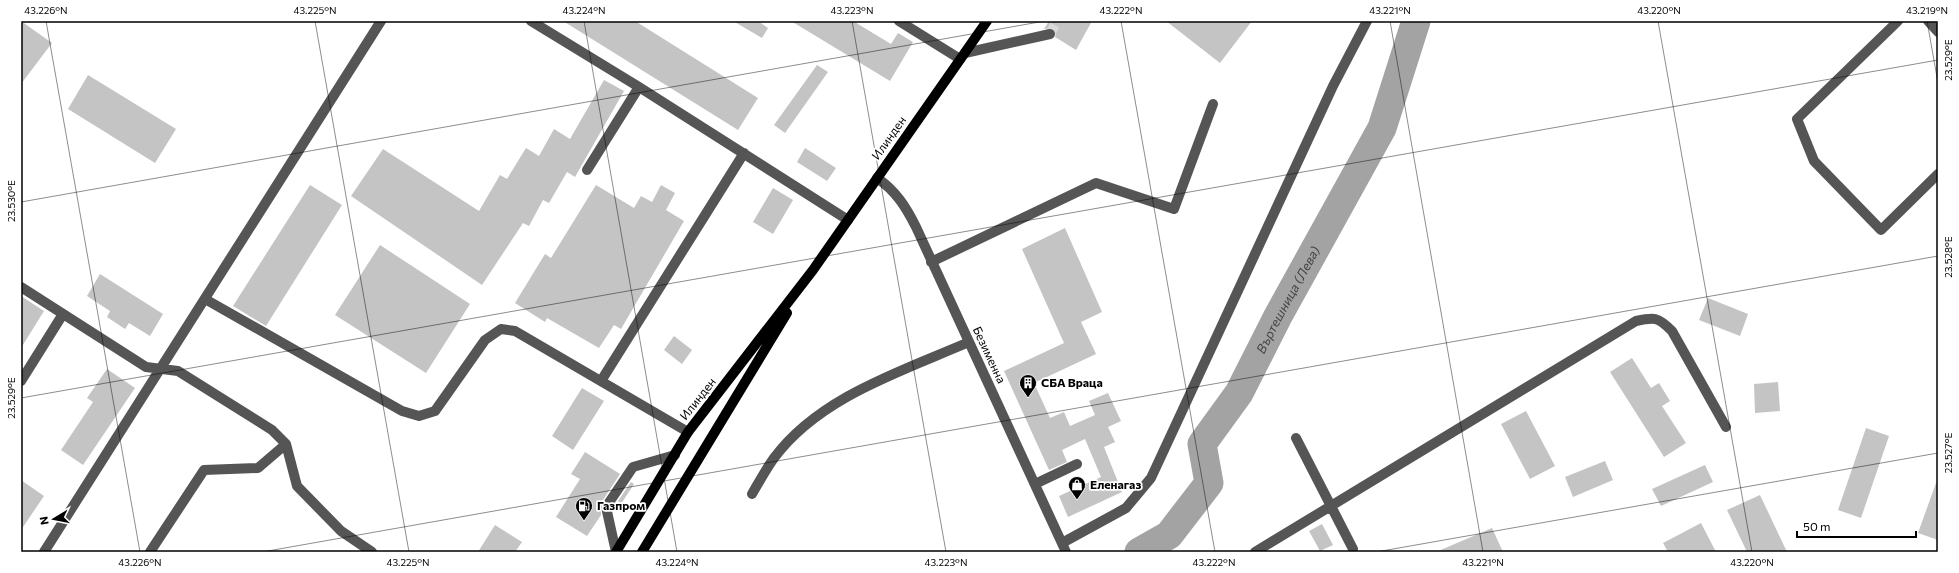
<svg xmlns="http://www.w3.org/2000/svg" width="1959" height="573" viewBox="0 0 1959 573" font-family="Commissioner,sans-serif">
<rect width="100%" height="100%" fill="#fff"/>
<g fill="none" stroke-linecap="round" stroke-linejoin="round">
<path stroke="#a3a3a3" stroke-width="29" id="s1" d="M1139,552L1169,535L1209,483L1202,444L1239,393L1278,316L1382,128L1416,21"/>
</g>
<path fill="#c4c4c4" d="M21,21L52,43L21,84Z
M563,21H635L758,98L738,130Z
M733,21H758L768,28L762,38Z
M791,21H853L891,44L898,33L913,42L890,81Z
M1049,21H1092L1076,50L1055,37L1056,33L1054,29L1052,28L1044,29Z
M1166,21H1252L1220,63Z
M817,65L828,72L785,133L774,125Z
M88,75L176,129L155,163L68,109Z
M604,80L624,91L575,177L567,172L549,203L543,200L529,226L523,223L482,285L351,196L383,149L479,211L500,175L507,179L526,148L539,156L554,129L570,139Z
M805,148L836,168L827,181L797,162Z
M310,185L342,205L266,326L233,306Z
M596,185L634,208L641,196L652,202L661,185L675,193L666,210L684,221L621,329L614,325L599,348L547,318L545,322L515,303L545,254L551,258Z
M773,188L793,200L773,234L753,222Z
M1065,228L1102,312L1081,322L1096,354L1034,383L1050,418L1064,412L1070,426L1095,415L1089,401L1108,393L1121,421L1108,427L1115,442L1104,447L1122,492L1068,517L1059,496L1101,477L1085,439L1062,450L1067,462L1049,470L1004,371L1064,343L1022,249Z
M380,245L470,304L426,373L335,315Z
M100,274L163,314L150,336L129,323L125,329L107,317L110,311L87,296Z
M21,296L44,311L21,348Z
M1708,298L1748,314L1740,336L1699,320Z
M674,336L692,350L682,364L664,350Z
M1632,358L1651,388L1659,383L1670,401L1662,406L1686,443L1664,457L1610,372Z
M107,369L135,388L83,465L61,450L93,402L87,398Z
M1778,382L1780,411L1755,413L1754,384Z
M582,388L604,401L573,450L552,436Z
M1526,411L1555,466L1530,479L1501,424Z
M1866,428L1889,436L1861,518L1838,510Z
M585,452L620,474L601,503V515L587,536L556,517L580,479L571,474Z
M1605,461L1613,480L1573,497L1565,477Z
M1705,465L1713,482L1661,506L1652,489Z
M21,480L44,496L21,530Z
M631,482L634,484L621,504L618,501Z
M1936,483H1938V540L1918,533Z
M1760,495L1787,552H1747L1727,510Z
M1701,523L1716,552H1668L1663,543Z
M1322,524L1333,545L1320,551L1309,531Z
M495,525L522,542L515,552H478Z
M1492,528L1503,552H1436Z"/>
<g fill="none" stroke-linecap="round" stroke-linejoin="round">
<path stroke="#d9d9d9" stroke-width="10" stroke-dasharray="10 5" stroke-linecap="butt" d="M1050,34L1057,21"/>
<path stroke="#555" stroke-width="10" d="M531,21L639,87L848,220
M899,21L960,59
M1898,21L1797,119L1814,161L1881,230L1938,174
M1928,21L1938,32
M965,53L1050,34
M587,170L639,87
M877,178C896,191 906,207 916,227L1066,552
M931,262L1096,183L1174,209L1213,104
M21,287L146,367L178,371L272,430L286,444L297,486L341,531L372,552
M205,299L402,411L419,416L435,411L485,340L501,329L515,331L688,432
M21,381L63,314
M601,381L744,153
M1296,438L1353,549
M1035,484L1077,464
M752,494C759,482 766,469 774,458C819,397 902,371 969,342
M1062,543L1126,508L1151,478L1333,86L1367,21
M44,552L381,21
M150,552L204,470L258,468L286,444
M616,552L606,507L633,467L675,455
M1255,552L1636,321C1655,317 1658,317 1672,331L1726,427"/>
<path stroke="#000" stroke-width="10" d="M616,552L688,432L813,270L987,21
M642,552L787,313"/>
</g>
<path fill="none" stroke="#000" stroke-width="1" stroke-opacity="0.45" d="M46,21L140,552M315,21L409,552M584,21L677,552M852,21L946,552M1121,21L1215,552M1390,21L1483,552M1658,21L1752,552M1927,21L1938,83M21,202L1045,21M21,398L1938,60M262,552L1938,256M1376,552L1938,453"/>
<defs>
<symbol id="building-pin" viewBox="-11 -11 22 30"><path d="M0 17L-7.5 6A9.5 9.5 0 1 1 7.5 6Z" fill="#000" stroke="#fff"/><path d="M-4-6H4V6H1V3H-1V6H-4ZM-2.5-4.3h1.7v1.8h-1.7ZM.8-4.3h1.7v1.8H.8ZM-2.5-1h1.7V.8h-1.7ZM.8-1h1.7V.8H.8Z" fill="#fff"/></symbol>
<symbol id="shop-pin" viewBox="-11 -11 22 30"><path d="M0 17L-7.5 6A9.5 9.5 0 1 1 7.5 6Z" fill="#000" stroke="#fff"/><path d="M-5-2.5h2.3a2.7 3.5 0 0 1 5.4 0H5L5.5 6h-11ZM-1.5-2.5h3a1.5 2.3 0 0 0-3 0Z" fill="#fff"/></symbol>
<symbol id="fuel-pin" viewBox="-11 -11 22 30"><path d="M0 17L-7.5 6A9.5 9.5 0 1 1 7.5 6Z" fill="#000" stroke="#fff"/><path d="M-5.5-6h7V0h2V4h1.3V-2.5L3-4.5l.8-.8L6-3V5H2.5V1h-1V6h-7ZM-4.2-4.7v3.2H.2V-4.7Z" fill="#fff"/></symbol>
</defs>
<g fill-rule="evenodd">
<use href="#building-pin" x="1018" y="373" width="20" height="27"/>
<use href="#shop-pin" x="1067" y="475" width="20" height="27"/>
<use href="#fuel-pin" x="574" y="496" width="20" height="27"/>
</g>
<g text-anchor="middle" stroke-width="3.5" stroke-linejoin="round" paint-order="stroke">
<g font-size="12" fill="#000" stroke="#fff">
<text transform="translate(889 138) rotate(-55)" y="4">Илинден</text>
<text transform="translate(989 355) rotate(65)" y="4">Безименна</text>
<text transform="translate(698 399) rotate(-52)" y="4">Илинден</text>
</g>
<g font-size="12" font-weight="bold" fill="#000" stroke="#fff" text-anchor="start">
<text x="1041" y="387">СБА Враца</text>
<text x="1090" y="489">Еленагаз</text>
<text x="597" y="510">Газпром</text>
</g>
<g font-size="13" font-style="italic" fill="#444" stroke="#fff">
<text dy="5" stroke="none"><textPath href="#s1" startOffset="308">Въртешница (Лева)</textPath></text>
</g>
</g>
<rect width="1959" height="573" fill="none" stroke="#ffffff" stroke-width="44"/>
<g transform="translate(54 519) rotate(260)" stroke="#ffffff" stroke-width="3" paint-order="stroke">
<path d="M0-3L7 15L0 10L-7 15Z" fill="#000000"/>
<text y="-6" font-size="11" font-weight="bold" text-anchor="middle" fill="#000000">N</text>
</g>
<path d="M1797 531v6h119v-6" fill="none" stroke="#000000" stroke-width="2"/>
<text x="1803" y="531" font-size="12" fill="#000000" stroke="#ffffff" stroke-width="3" paint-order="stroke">50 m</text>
<rect x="22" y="22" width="1915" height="529" fill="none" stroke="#000" stroke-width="1.5"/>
<g font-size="10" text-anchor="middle" fill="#000">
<text x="46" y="14">43.226°N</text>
<text x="315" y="14">43.225°N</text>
<text x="584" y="14">43.224°N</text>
<text x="852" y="14">43.223°N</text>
<text x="1121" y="14">43.222°N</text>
<text x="1390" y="14">43.221°N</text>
<text x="1659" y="14">43.220°N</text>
<text x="1927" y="14">43.219°N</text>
<text transform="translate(1948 60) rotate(-90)" y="4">23.529°E</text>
<text transform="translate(11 201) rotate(-90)" y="4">23.530°E</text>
<text transform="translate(1948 257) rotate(-90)" y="4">23.528°E</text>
<text transform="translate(11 398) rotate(-90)" y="4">23.529°E</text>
<text transform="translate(1948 453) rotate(-90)" y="4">23.527°E</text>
<text x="140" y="566">43.226°N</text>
<text x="408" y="566">43.225°N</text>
<text x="677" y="566">43.224°N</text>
<text x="946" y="566">43.223°N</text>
<text x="1214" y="566">43.222°N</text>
<text x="1483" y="566">43.221°N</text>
<text x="1752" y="566">43.220°N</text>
</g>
</svg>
